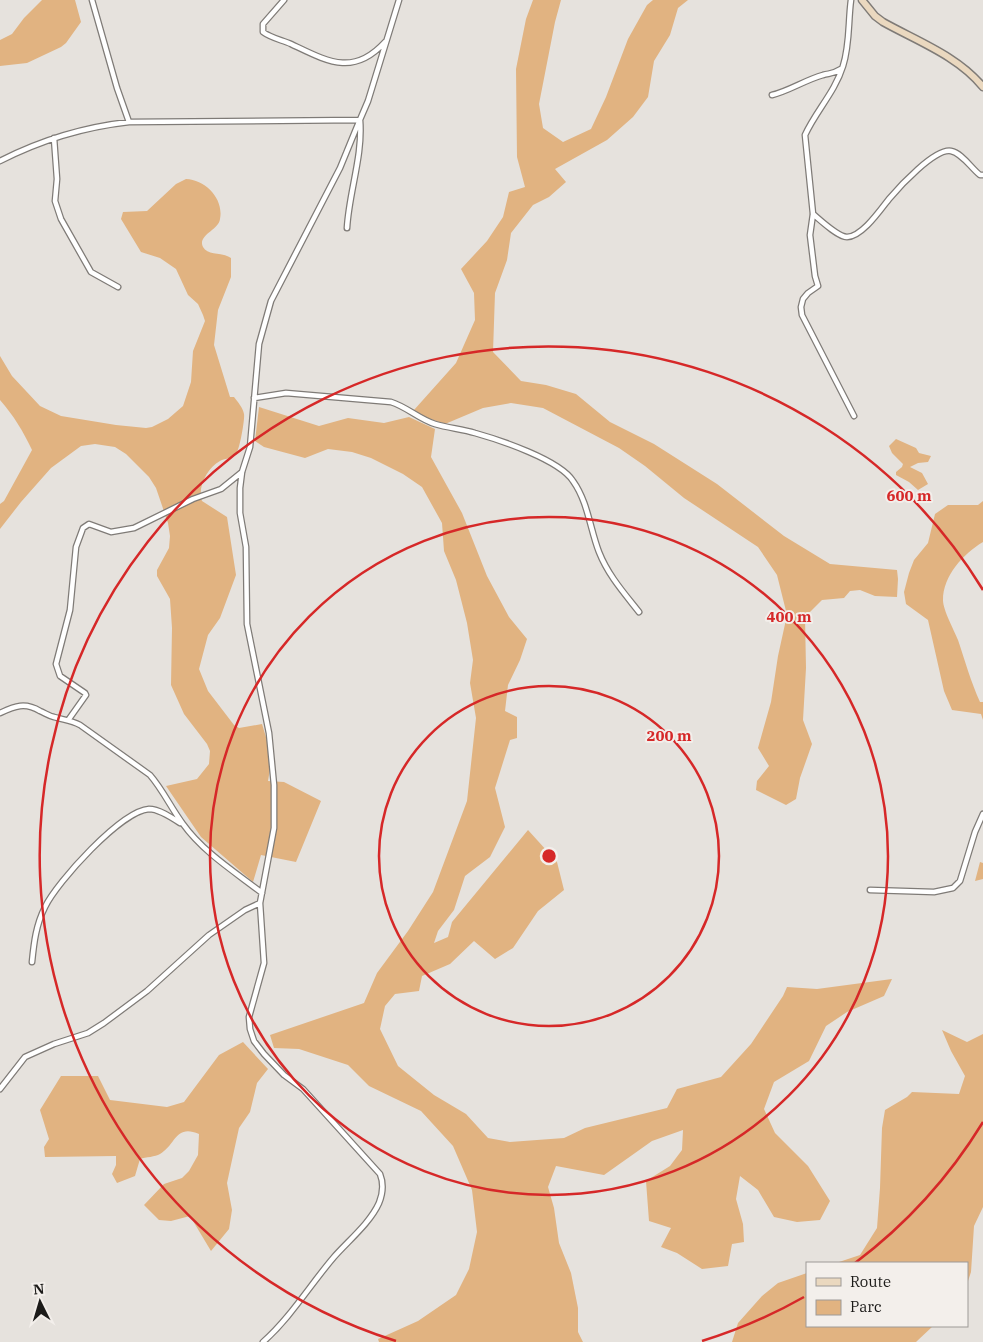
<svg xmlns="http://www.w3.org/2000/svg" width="983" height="1342" viewBox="0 0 983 1342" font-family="'IBM Plex Serif',serif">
<rect width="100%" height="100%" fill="#e6e2dd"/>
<path fill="#e1b381" d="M42,0H75L81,22L66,43L61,47L27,63L0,66V40L12,34L24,18Z
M533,0H561L555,22L539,104L543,128L563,142L591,129L606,97L628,39L647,5L653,0H688L678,8L670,35L654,61L648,97L633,117L607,140L555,169L566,182L549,197L533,205L511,233L507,260L495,293L493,352L521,381L546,385L576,394L610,422L654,444L717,484L784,536L830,564L897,570L898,579L897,597L875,596L860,590L850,591L844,598L822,600L805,617L806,668L803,720L812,744L800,778L796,799L786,805L756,790L757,781L769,766L758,748L771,702L778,656L787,615L777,575L758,547L684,498L645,466L619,448L543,408L511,403L483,408L445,424L425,417L414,410L456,363L475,320L474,293L461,269L487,241L503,217L509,192L525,187L517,157L516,69L526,19Z
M186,179C206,180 224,199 220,219C219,230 197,235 203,247C208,256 223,252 231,258V277L218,310L214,345L230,397H234C238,402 243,408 244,414C245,419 240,447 237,452C234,459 225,458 220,461C207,468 197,488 202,501L227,517L236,575L220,618L208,635L199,669L208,691L234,725L239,728L262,724L272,757L268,781L284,782L321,801L296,862L261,855L253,882L201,837L166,786L197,779L209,764L210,751L207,744L184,714L171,685L172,628L170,599L157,576V570L169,548L170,536L168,523L156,488L149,477L126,454L115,447L95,444L81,446L51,468L21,502L0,529V504L4,501L32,450C23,431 14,416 0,400V356L12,376L40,406L61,416L116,425L146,428L152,427L168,419L183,406L191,382L193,351L205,321L203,315L198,304L188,295L176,269L160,258L141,252L121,219L123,212L147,211L176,184Z
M259,407L319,426L348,418L384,423L409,417L435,429L431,457L462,513L487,576L509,617L527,639L520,660L508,685L505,711L517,717V738L510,740L495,788L505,827L490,857L465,876L454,910L438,931L434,943L448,937L452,922L528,830L557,862L564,890L538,911L513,948L495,959L474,941L450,964L422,976L419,991L395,994L385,1006L380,1029L398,1066L434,1095L466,1114L488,1138L510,1142L564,1138L585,1128L667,1108L677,1089L721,1077L751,1044L783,996L787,987L817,989L892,979L884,996L847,1012L826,1026L809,1061L774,1082L764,1109L775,1133L808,1166L830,1201L820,1220L797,1222L774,1217L758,1190L740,1176L736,1199L743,1224L744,1242L732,1244L728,1266L702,1269L677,1253L661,1247L671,1228L649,1221L646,1181L670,1166L682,1150L683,1130L652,1141L604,1175L556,1166L548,1187L554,1208L559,1243L571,1273L578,1308V1332L583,1342H379L378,1339L418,1321L456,1295L469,1269L477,1232L472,1190L453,1146L421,1111L369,1086L348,1065L299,1049L274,1048L270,1035L364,1003L377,973L408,931L433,892L467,801L476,718L470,683L473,660L467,623L456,580L444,551L442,523L422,487L403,474L371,458L352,452L328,449L305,458L264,447L255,441Z
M896,439L916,448L919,453L931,456L928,462L918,463L910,467L922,473L928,484L918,490L909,482L896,475V472L902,467L903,464L892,453L889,446Z
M983,501V542C963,554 943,576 943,600C943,610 954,630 958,640C965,661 971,682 980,702H983V720L981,714L952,710L944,691L928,620L906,604L904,592L909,573L914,560L928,543L935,514L948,505H978Z
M980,862L983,863V879L975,881Z
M942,1030L967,1042L983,1034V1207L974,1226L971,1272L967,1284V1263H836L860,1255L877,1228L880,1188L882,1128L885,1110L907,1097L912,1092L959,1094L965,1076L951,1051Z
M243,1042L268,1069L257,1083L250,1112L239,1128L227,1183L232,1210L229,1229L211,1251L190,1216L171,1221L159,1220L144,1205L164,1184L182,1178L189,1171L198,1155L199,1134C175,1124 176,1145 160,1154C155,1157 146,1157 140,1159L135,1176L117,1183L112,1174L116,1165V1156L45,1157L44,1147L49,1139L40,1110L61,1076H98L110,1100L167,1107L184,1102L219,1055Z
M807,1273V1326H933L916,1342H732L738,1323L762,1296L778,1283Z"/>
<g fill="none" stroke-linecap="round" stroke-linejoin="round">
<defs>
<path id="street" d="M92,0L117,88L129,122
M284,0L263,24V32C271,38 282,40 291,44C327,61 353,77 385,42
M851,0C848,22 850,44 843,66C835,92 816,111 805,135L813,214L810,235L815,276L818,286L808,293L803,299L801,307L802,315L854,416
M772,95C789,91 805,80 823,75C831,73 833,74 841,69
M54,138L57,179L55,201L61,219L91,272L118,287
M0,161C41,140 84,127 129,122L360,120C363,156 349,192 347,228
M813,214C820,220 838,237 847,237C862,237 881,209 889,199C899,187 935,148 951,151C962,153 971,168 980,175H983
M254,398L286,393L391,402C407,407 419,419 435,424C448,428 462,429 475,433C500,440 560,460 573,481C588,502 590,529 599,552C608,575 624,593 639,612
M0,713C15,706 25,702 40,711C45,713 49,716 54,717C64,720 71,720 80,725L150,775C163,790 171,808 183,824C203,852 235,872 262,893
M69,719L86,695L85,693L60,676L56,664L70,610L76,547L83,528L89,524L111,532L134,528L193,499L221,489L242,472
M870,890L934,892L953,888L960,881L975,832L983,814
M32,962C34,942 36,925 45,907C57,882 121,811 149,809C159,809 171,817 180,823
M0,1089L25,1057L54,1044L88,1033L104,1023L147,991L209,935L245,910L260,903
M263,1342C291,1317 310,1285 334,1257C349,1240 370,1223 379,1203C383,1193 384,1184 380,1174L303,1089L284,1075L264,1054L254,1041L250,1029L249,1017L264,963L260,903L274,828V785L269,733L247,624L246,547L240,513V488L242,472L250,447L259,344L271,301L340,168L356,129L368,101L399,0"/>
<path id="secondary" d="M862,0L875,16L883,22C917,41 958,56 983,87"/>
</defs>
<use href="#street" stroke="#7f7b77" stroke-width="7"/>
<use href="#secondary" stroke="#7f7b77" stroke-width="9"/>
<use href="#street" stroke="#fff" stroke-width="4.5"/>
<use href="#secondary" stroke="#ead8bf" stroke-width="6"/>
</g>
<g fill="none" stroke="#d62828" stroke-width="2.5">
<circle cx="549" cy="856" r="170"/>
<circle cx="549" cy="856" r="339"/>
<path d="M983 1122A509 509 0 0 1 855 1263M804 1297A509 509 0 0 1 702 1341M396 1341A509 509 0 1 1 983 590"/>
</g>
<circle cx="549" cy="856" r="8" fill="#d62828" stroke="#f3efeb" stroke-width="2.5"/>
<g font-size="15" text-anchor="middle" font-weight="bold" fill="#d62828" stroke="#f3efeb" stroke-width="4" stroke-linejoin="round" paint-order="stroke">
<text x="909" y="501">600 m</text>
<text x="789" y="622">400 m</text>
<text x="669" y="741">200 m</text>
</g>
<rect x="806" y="1262" width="162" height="65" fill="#f3efeb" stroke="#9d9a97"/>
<rect x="816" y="1278" width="25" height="8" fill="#ead8bf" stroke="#9d9a97"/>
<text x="850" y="1287" font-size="15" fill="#1c1b19">Route</text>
<rect x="816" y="1300" width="25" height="15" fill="#e1b381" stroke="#9d9a97"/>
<text x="850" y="1312" font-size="15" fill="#1c1b19">Parc</text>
<g transform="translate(40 1302) rotate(355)" stroke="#f3efeb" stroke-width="4" paint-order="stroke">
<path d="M0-4L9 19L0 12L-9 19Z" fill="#1c1b19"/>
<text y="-8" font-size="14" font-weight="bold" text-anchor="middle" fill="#1c1b19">N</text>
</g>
</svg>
